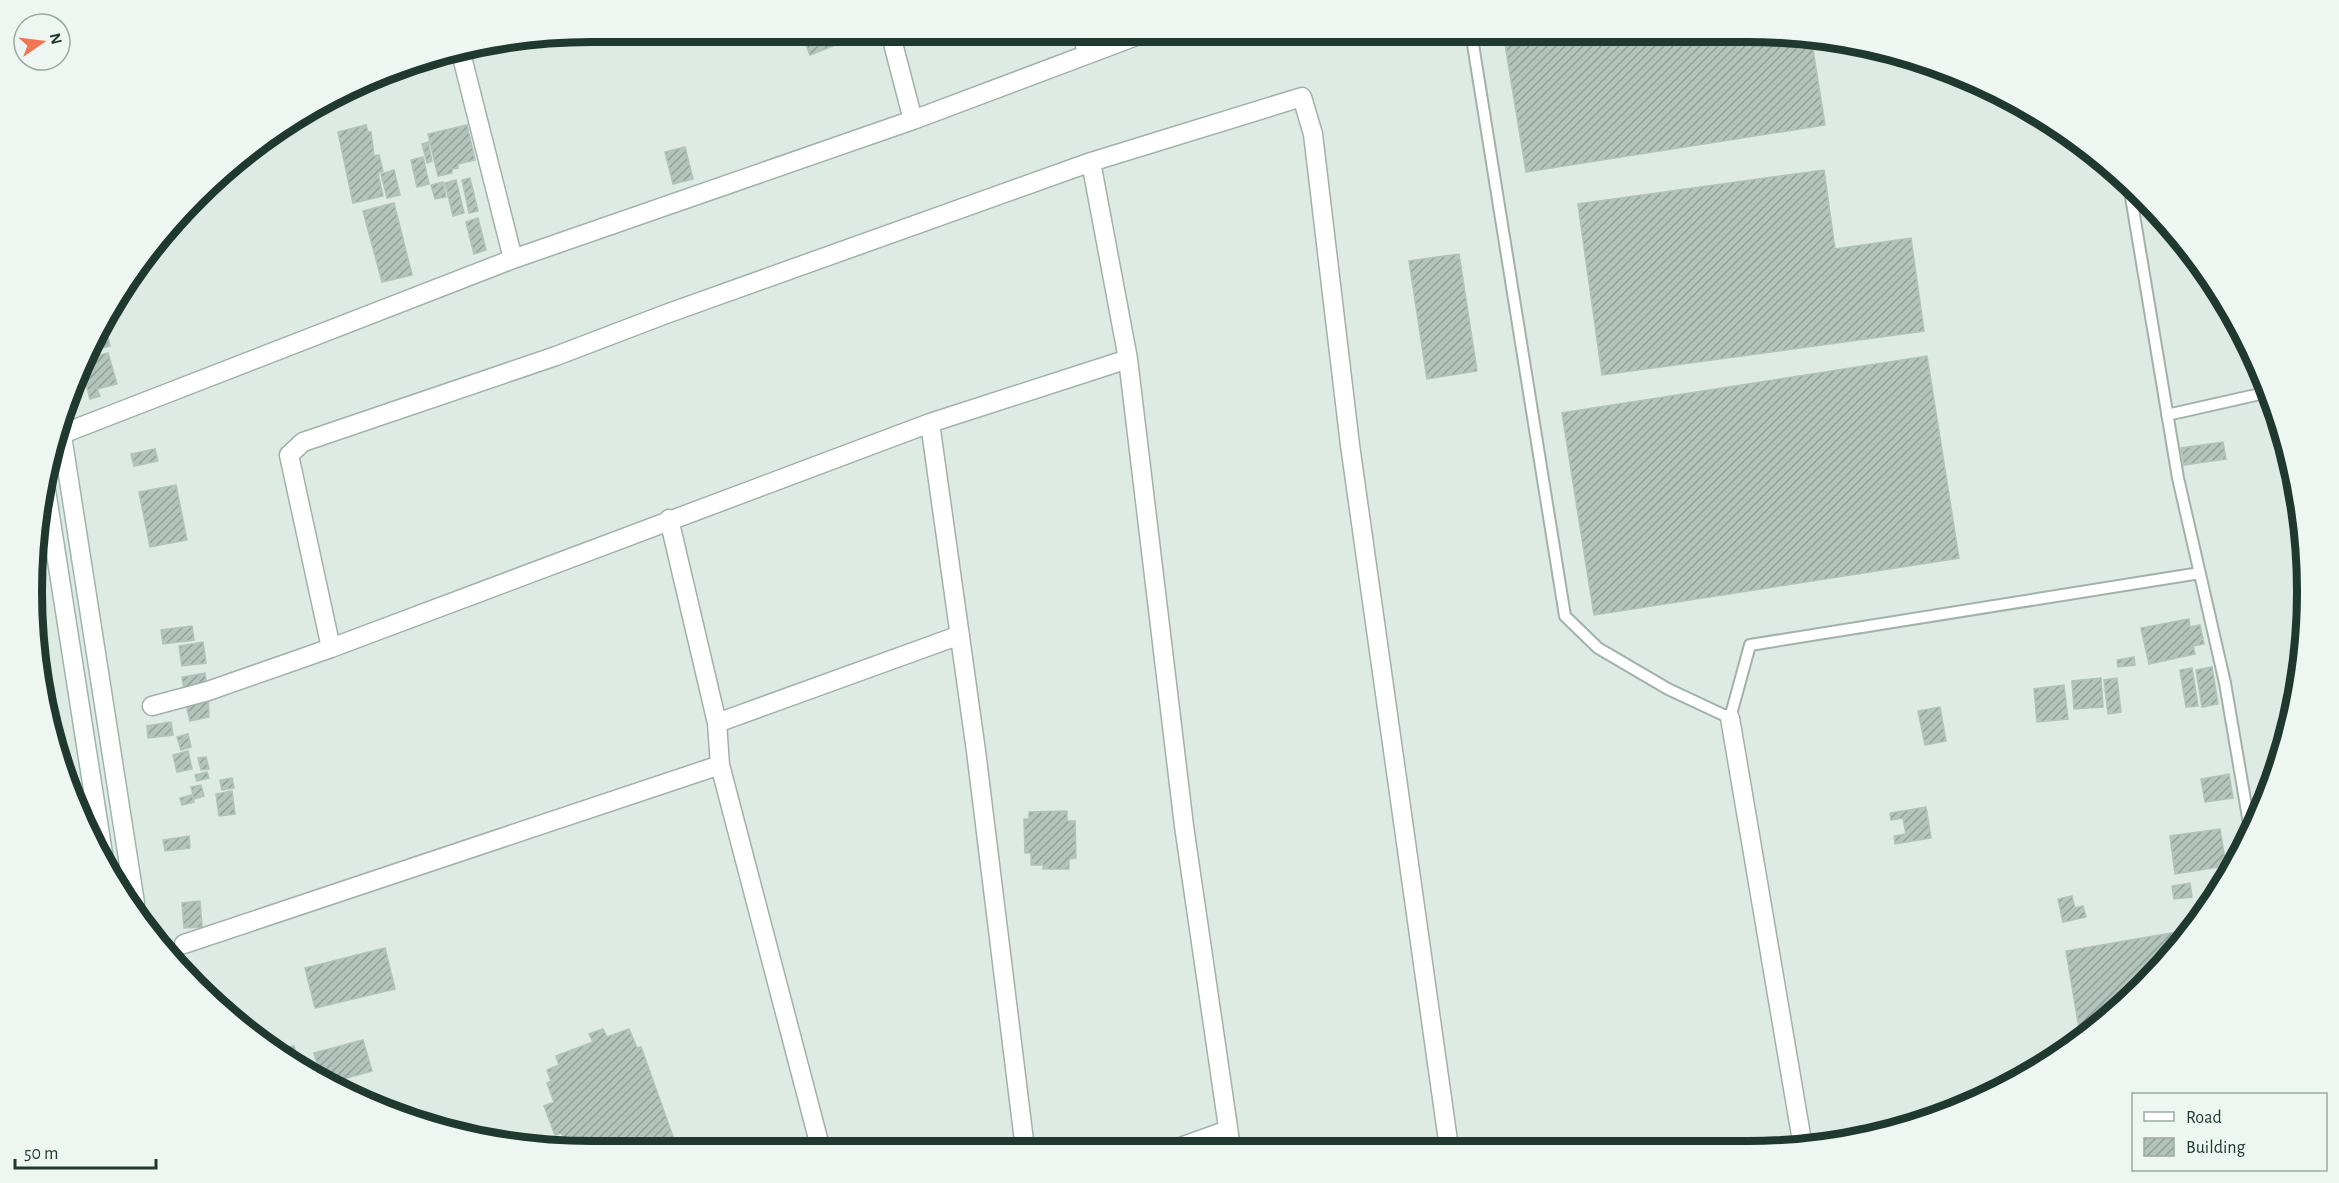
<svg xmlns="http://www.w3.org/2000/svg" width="2339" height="1183" viewBox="0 0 2339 1183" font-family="'Alegreya Sans',sans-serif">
	<defs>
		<pattern id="building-hatch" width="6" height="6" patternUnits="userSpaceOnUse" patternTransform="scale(1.5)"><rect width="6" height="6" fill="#b3c4bd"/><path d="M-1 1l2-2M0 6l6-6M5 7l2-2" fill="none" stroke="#91a09a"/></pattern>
	</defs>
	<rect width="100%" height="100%" fill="#deeae4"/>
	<path fill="url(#building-hatch)" stroke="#b0c3bb" stroke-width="1.5" d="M801 32H868L810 55Z
		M1503 32 1784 33 1811 37 1825 125 1526 172Z
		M366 125 368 132H371L374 156 379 155 383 171 378 173 383 196 353 203 338 132Z
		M467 125 475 160 458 164V168L452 169V173L438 176 428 134Z
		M428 142 432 161 427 163 422 144Z
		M685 147 693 179 673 184 665 152Z
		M423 157 429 184 417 187 411 160Z
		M394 170 400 195 387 198 381 174Z
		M1824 170 1835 249 1911 238 1924 331 1602 375 1578 204Z
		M470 178 478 211 469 213 462 180Z
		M456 180 464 213 453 216 445 183Z
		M443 182 446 197 435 199 431 185Z
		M394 203 412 275 382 282 363 211Z
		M478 218 486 250 474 254 466 222Z
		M1459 254 1477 371 1427 379 1409 261Z
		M104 321 110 346 94 350 95 355 85 357Z
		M108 353 117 384 97 389 100 396 90 399 81 364 84 359Z
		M1927 356 1959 558 1594 615 1562 413Z
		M2223 442 2226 459 2184 465 2181 448Z
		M155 449 158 461 134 466 131 454Z
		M176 485 187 540 150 547 139 492Z
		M2189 619 2190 627 2200 625 2204 644 2193 646 2195 654 2149 664 2141 628Z
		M192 626 194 640 163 644 161 630Z
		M203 642 206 663 182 666 179 646Z
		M2134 657 2135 665 2118 667 2117 660Z
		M2212 667 2218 704 2202 707 2196 670Z
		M2192 668 2198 706 2186 707 2180 670Z
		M205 673 207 686 184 690 182 677Z
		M2101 678 2103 707 2074 709 2072 681Z
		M2117 678 2121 712 2108 714 2104 680Z
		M2064 685 2068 719 2037 722 2034 689Z
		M208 695 209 717 190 721 185 700Z
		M1940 707 1946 741 1925 745 1918 711Z
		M171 722 173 735 148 738 147 726Z
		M188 734 191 747 181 750 177 737Z
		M188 751 192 769 177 772 173 755Z
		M206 757 209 769 201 770 198 758Z
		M207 772 209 778 197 781 195 775Z
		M2229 774 2233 798 2205 802 2201 779Z
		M232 778 234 788 222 790 220 780Z
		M201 785 204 796 194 799 191 787Z
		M232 791 235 814 219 816 216 794Z
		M192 795 194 802 182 805 180 798Z
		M1926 807 1931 838 1895 844 1894 836 1906 834 1903 818 1891 820 1890 813Z
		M1067 811V821H1075L1076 858 1069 859V869H1043V865H1031V853H1025L1024 819H1029V812Z
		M2220 829 2226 866 2175 874 2170 836Z
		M189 836 190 848 165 851 163 840Z
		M2239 843 2246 845 2236 859 2232 849Z
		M2190 883 2192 897 2174 899 2172 886Z
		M2072 896 2075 908 2083 906 2086 917 2063 922 2058 899Z
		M200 901 202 927 184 928 182 903Z
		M2189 930 2169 960 2081 1040 2066 951Z
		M385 948 395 989 315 1008 305 968Z
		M603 1029 607 1037 629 1029 637 1048 641 1047 676 1145 661 1150H568L562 1133 555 1135 544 1106 554 1102 547 1083 551 1081 547 1070 559 1065 556 1056 593 1042 589 1034Z
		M363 1040 372 1071 329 1083 321 1077 314 1053Z
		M294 1046 297 1058 281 1049Z"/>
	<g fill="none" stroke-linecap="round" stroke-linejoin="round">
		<g stroke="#a1b1ab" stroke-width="14">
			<path id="lane" d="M1471 32 1565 616 1598 648 1668 689 1730 718 1750 645 2200 573
				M2129 185 2178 478 2225 683 2251 835
				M2167 415 2269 392"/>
		</g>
		<g stroke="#a1b1ab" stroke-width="21">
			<path id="street" d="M890 32 913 120
				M1082 32 1087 54
				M461 53 513 259
				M1091 162 1128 359
				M930 423 976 751 1025 1149
				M62 434 513 259 913 120 1147 32
				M669 519 717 723
				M152 706 208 691 331 648
				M1730 718 1803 1147
				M184 944 720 765
				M1231 1148 1184 826 1128 359 930 423 331 648 289 455 303 442 556 356 666 314 1091 162 1302 97 1313 134 1350 445 1449 1148
				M1175 1149 1228 1130
				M821 1150 720 765 717 723 960 635"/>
		</g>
		<g stroke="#9db5ab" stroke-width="21">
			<path id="secondary" d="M60 423 135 903
				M44 477 104 860"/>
		</g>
		<use href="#lane" stroke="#fff" stroke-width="10"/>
		<use href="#street" stroke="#fff" stroke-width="18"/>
		<use href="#secondary" stroke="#fff" stroke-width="18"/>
	</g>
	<path d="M0 0H2339V1183H0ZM591 42H1748A549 549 0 0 1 2297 591V592A549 549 0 0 1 1748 1141H591A549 549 0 0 1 42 592V591A549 549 0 0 1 591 42Z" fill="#eef6f2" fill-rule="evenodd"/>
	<path fill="none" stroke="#1f3931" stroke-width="8" d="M591 42H1748A549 549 0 0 1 2297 591V592A549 549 0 0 1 1748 1141H591A549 549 0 0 1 42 592V591A549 549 0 0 1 591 42Z"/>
	<rect x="2132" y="1093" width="195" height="78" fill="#eef6f2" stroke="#9baaa5" stroke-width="1.5"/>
	<rect x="2144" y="1112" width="30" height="9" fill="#ffffff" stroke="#9baaa5" stroke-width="1.5"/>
	<text x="2186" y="1123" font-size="18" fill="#1f3931">Road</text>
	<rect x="2144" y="1138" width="30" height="18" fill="url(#building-hatch)" stroke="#9baaa5" stroke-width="1.5"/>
	<text x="2186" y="1153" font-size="18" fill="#1f3931">Building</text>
	<g transform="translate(42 42) rotate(76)"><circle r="28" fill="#eef6f2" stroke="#9baaa5" stroke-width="1.5"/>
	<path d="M0-4.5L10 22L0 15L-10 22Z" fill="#f27453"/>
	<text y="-9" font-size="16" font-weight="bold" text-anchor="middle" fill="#1f3931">N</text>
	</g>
	<path d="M15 1159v9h141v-9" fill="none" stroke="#1f3931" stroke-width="3"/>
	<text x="24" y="1159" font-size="18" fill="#1f3931" stroke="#eef6f2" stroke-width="4.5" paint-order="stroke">50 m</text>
</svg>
